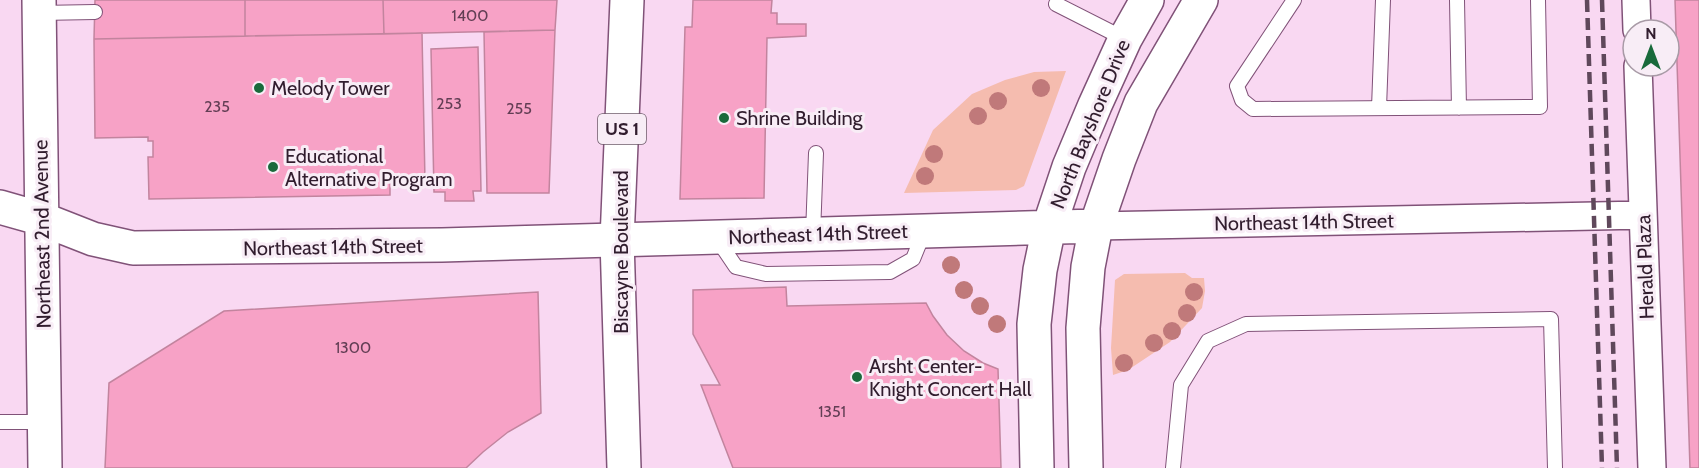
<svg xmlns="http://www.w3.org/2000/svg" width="1699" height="468" viewBox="0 0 1699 468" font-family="Cabin,sans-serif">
	<rect width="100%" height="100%" fill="#f9d8f2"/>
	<path fill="#f5bcaf" d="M1066 71 1024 186 1016 190 904 193 933 130 972 94 1005 80 1034 72Z
		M1185 273 1192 278H1204L1205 291 1202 308 1170 342 1128 370 1113 375 1111 348 1115 280 1124 274Z"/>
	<path fill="#f7a2c6" stroke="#c2849e" stroke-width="1.5" d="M95 0H245V36L94 39Z
		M245 0H383L384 34 245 36Z
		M383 0H557L555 30 384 34Z
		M693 0H772L771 13H777V24H806V36L767 38 764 198 680 199 685 27H692Z
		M1675 0H1699V468H1690Z
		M555 30 549 193H487L484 32Z
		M422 33 425 181H390V195L149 199 148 157H153V141H148V137L95 138 94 39Z
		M478 47 481 191H473L474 201H445V192H434L431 49Z
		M786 287 787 306 926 303 933 316 947 335 964 351 983 363 998 369 1001 468H733L701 385H720L693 334V290Z
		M538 292 541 413 508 432 483 452 466 468H105L109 383 224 311Z"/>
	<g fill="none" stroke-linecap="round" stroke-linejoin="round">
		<g stroke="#805278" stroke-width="16">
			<path id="lane" d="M1294 0 1237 86 1242 100 1253 109 1540 107 1538 0
				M1457 0 1459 108
				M1056 4 1125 39
				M39 13 95 12
				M1379 108 1383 0
				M813 234 816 153
				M717 239 736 267 766 274 890 272 913 259 924 232
				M0 422H45
				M1173 468 1181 385 1208 341 1246 324 1551 319 1555 468"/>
		</g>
		<g stroke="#805278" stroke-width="30">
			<path id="street" d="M1636 0 1637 30
				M1638 66 1652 468
				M1096 226 1643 215"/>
		</g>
		<g stroke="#805278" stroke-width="36">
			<path id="secondary" d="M39 0 45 468
				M0 207 42 219 93 239 133 248 442 245 1096 226
				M1037 468 1034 324 1040 270 1049 227 1069 167 1095 105 1125 39 1147 0
				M1086 468 1083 328 1088 267 1096 226 1119 159 1141 103 1201 0"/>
		</g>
		<g stroke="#805278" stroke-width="36">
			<path id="primary" d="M624 468 617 240 627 0"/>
		</g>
		<use href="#lane" stroke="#fff" stroke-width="14"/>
		<use href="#street" stroke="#fff" stroke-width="27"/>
		<use href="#secondary" stroke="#fff" stroke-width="33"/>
		<use href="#primary" stroke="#fff" stroke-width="33"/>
		<path stroke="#5f485b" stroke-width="4.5" stroke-dasharray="12 6" stroke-linecap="butt" d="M1587 0 1602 468
			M1602 0 1617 468"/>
	</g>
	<g fill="#c0797a">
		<circle cx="1041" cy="88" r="9"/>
		<circle cx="998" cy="101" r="9"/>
		<circle cx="978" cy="116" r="9"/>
		<circle cx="934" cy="154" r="9"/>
		<circle cx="925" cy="176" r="9"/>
		<circle cx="951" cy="265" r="9"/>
		<circle cx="964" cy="290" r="9"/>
		<circle cx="1194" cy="292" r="9"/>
		<circle cx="980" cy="306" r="9"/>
		<circle cx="1187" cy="313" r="9"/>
		<circle cx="997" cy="324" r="9"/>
		<circle cx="1172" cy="331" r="9"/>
		<circle cx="1154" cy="343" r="9"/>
		<circle cx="1124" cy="363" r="9"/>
	</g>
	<g fill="#196a3b" stroke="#f8edf6" stroke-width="2">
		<circle cx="259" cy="88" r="6"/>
		<circle cx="724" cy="118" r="6"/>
		<circle cx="273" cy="167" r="6"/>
		<circle cx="857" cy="377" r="6"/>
	</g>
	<g text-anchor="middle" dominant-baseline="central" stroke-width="6" stroke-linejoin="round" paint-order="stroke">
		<g font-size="16" fill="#623e54">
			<text x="470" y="15">1400</text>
			<text x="449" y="103">253</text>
			<text x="217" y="106">235</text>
			<text x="519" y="108">255</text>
			<text x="353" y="347">1300</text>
			<text x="832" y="411">1351</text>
		</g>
		<rect fill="#f8edf6" stroke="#6d5b6a" stroke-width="1.5" x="598" y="114" width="48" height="30" rx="4.5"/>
		<g font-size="18" font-weight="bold" fill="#311d2e">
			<text x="622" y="129">US 1</text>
		</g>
		<g font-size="20" fill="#311d2e" stroke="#f8edf6" text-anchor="start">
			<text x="271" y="88">Melody Tower</text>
			<text x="736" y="118">Shrine Building</text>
			<text x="285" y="156">Educational<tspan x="285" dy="23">Alternative Program</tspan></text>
			<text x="869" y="366">Arsht Center-<tspan x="869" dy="23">Knight Concert Hall</tspan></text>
		</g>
		<g font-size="20" fill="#311d2e" stroke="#f8edf6">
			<text transform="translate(1090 124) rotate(-68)">North Bayshore Drive</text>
			<text transform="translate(1304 222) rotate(-1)">Northeast 14th Street</text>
			<text transform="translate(42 234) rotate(-91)">Northeast 2nd Avenue</text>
			<text transform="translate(818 234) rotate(-2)">Northeast 14th Street</text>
			<text transform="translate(333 247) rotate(-1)">Northeast 14th Street</text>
			<text transform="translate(621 252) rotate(-90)">Biscayne Boulevard</text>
			<text transform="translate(1645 267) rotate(-92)">Herald Plaza</text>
		</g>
	</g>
	<g transform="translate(1651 48)"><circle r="28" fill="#f8edf6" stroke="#a89aa6" stroke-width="1.5"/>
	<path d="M0-4.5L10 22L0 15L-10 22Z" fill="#196a3b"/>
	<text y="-9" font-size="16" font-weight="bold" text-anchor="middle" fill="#311d2e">N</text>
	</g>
</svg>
